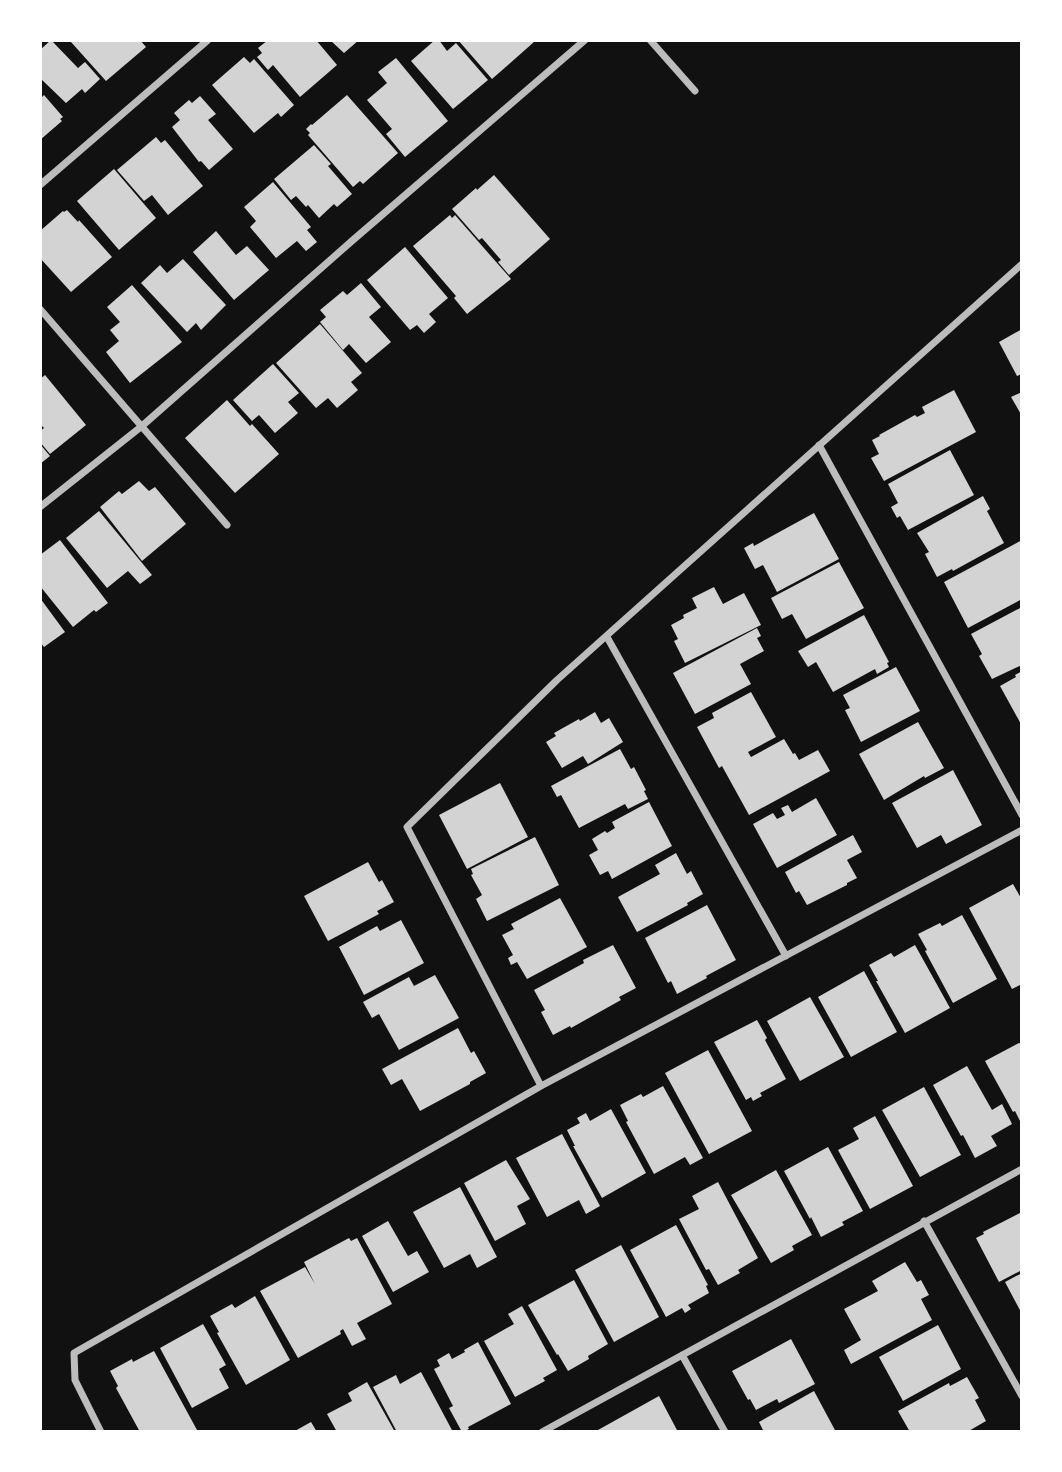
<svg xmlns="http://www.w3.org/2000/svg" width="1062" height="1472" viewBox="0 0 1062 1472" font-family="'Roboto Serif',serif">
	<rect width="100%" height="100%" fill="#111"/>
	<path fill="#d3d3d3" d="M51 40 78 68 85 62 100 79 85 93 82 89 66 103 40 78V50Z
		M73 40H140L146 47 106 81 71 42Z
		M268 40H316L337 65 300 97 273 65 268 70 257 57 262 53 258 48Z
		M330 40H359L344 53Z
		M435 40H439L447 51 456 43 488 80 453 109 411 61Z
		M458 40H532L534 42 492 79Z
		M244 57 250 63 254 59 294 105 281 117 278 113 254 133 212 85Z
		M396 58 448 121 405 157 386 134 392 129 367 100 387 83 378 72Z
		M44 95 63 117 60 119 62 121 40 140V99Z
		M347 95 398 153 363 184 360 181 353 187 308 135 310 133 306 129 311 124 312 125Z
		M200 96 216 114 208 120 233 149 209 170 201 161 199 162 172 127 180 120 174 113 189 100 192 103Z
		M156 137 161 143 165 140 203 186 168 215 152 195 144 201 117 170Z
		M314 145 331 164 328 166 352 194 337 207 334 204 319 218 308 205 306 207 296 196 291 200 274 179Z
		M114 169 156 218 119 250 77 201Z
		M494 175 550 239 509 275 498 262 501 260 482 238 479 240 452 209 476 188 477 190Z
		M273 182 311 227 307 230 317 242 306 251 297 241 276 258 250 227 256 221 244 207Z
		M67 210 78 222 79 220 112 257 71 292 40 258V231L63 211 64 212Z
		M450 215 452 218 455 215 511 279 467 314 454 298 456 296 413 246Z
		M216 231 236 255 247 246 269 270 234 300 193 252Z
		M405 247 448 298 429 314 436 322 424 333 417 325 410 330 367 280Z
		M183 259 226 305 201 330 196 323 187 332 141 283 160 265 167 273Z
		M361 283 381 307 369 317 391 342 366 363 349 344 343 350 320 322 326 317 320 310 343 291 347 295Z
		M132 285 182 342 130 383 106 352 119 341 110 330 120 322 107 307Z
		M320 324 362 373 351 382 358 390 337 408 328 398 316 408 276 363Z
		M1022 329V374L1017 376 999 342Z
		M273 364 299 393 288 402 298 413 275 433 259 415 252 421 233 400Z
		M45 375 86 425 50 454 40 442V431L44 428 40 424V379Z
		M954 390 976 432 884 481 871 458 879 454 872 440 880 436 879 435 915 415 917 417 925 413 922 407Z
		M1022 392V416L1011 397Z
		M227 400 250 426 252 424 279 454 235 493 185 438Z
		M40 444 50 456 40 464Z
		M950 450 974 495 908 530 900 516 897 518 891 507 898 503 888 484Z
		M139 481 149 491 155 487 186 524 142 561 100 507 119 491 122 494Z
		M983 496 990 509 987 511 1004 543 953 571 952 569 937 577 925 554 929 552 917 533Z
		M99 511 152 575 140 584 128 571 107 588 66 538Z
		M814 513 839 559 777 592 763 565 755 569 744 548 753 543 754 546Z
		M60 540 108 603 96 612 94 610 73 627 40 586V555Z
		M1022 540V599L968 628 944 582Z
		M839 562 864 608 806 639 792 614 782 619 771 598Z
		M714 587 723 604 744 593 761 625 685 663 674 641 678 639 671 625 684 618 683 615 697 608 692 598Z
		M40 598 65 632 44 647 40 642Z
		M1022 607V665L992 679 979 656 982 654 971 634Z
		M864 615 889 662 887 663 889 667 877 674 875 669 833 692 816 662 808 667 798 651Z
		M757 628 761 636 757 638 764 651 740 664 751 684 695 714 673 673Z
		M896 667 920 711 861 742 845 710 850 708 843 695Z
		M1022 671V726L1000 686 1016 677 1015 675Z
		M751 692 776 737 748 752 751 757 784 739 793 754 795 753 799 760 818 750 830 771 749 815 722 766 719 768 697 727 714 718 712 713Z
		M595 712 601 723 609 718 623 742 588 764 583 756 562 768 546 742 556 736 554 733 579 719 580 721Z
		M918 722 944 768 925 778 924 776 884 800 859 754Z
		M620 749 631 769 634 767 646 790 644 791 648 799 628 809 625 804 579 828 561 795 557 797 551 786Z
		M953 770 982 825 946 844 941 835 917 848 892 803Z
		M500 783 528 837 467 869 439 815Z
		M816 798 837 835 777 868 753 824 773 813 777 819 785 815 781 808 788 805 792 812Z
		M649 802 672 846 612 879 608 871 600 875 589 855 598 850 592 839 605 831 607 833 615 828 612 822Z
		M853 835 862 852 847 860 857 878 847 883V885L807 905 799 891 796 893 785 872Z
		M535 837 559 885 487 921 476 899 482 895 471 875 473 874 471 869Z
		M676 853 687 874 691 871 703 894 687 903 688 905 637 932 618 897 660 874 655 865Z
		M368 862 379 882 382 880 394 902 377 911 379 914 328 941 304 896Z
		M1013 884 1022 900V984L1012 989 969 908Z
		M560 898 587 947 527 979 517 962 511 965 508 958 513 955 502 935 514 929 511 924Z
		M707 905 736 960 706 976 707 978 677 994 671 981 668 983 645 938Z
		M962 915 997 979 953 1003 925 951 927 950 918 934 940 923 942 926Z
		M401 920 424 963 364 995 339 947 377 926 380 931Z
		M613 945 636 988 619 997 621 1000 571 1028 570 1026 553 1035 541 1012 545 1010 534 990 584 963 583 960Z
		M915 945 950 1008 905 1033 876 981H878L869 965 891 953 894 957Z
		M864 971 897 1032 851 1057 818 997Z
		M435 975 459 1018 399 1050 379 1014 372 1018 363 1002 409 977 414 986Z
		M810 997 844 1057 800 1081 767 1021Z
		M757 1020 767 1038 765 1040 786 1079 760 1093 762 1096 753 1101 751 1097 746 1100 714 1042Z
		M458 1028 471 1053 474 1051 486 1073 470 1082V1084L420 1111 402 1079 391 1085 382 1069Z
		M1019 1043 1022 1044V1125L1015 1111 1013 1112 985 1061Z
		M708 1050 752 1131 709 1154 665 1073Z
		M967 1066 992 1110 1002 1104 1012 1124 991 1136 997 1146 975 1158 963 1135 961 1136 933 1085Z
		M663 1086 703 1158 690 1165 685 1157 654 1174 626 1122 628 1121 620 1105 641 1094 643 1097Z
		M924 1087 961 1155 920 1177 882 1110Z
		M611 1109 646 1173 602 1198 573 1146H575L567 1130 580 1123 577 1118 586 1113 590 1121Z
		M875 1116 913 1186 870 1209 838 1150 859 1139 853 1128Z
		M562 1134 600 1206 586 1214 579 1200 547 1217 516 1158Z
		M828 1147 863 1211 842 1222 844 1225 821 1237 811 1217 810 1219 784 1171Z
		M506 1160 530 1199 517 1206 526 1224 495 1241 464 1183Z
		M776 1170 812 1235 792 1246 794 1250 771 1263 731 1195Z
		M718 1182 758 1258 738 1270 740 1273 718 1285 709 1269 706 1270 679 1219 699 1209 692 1196Z
		M460 1187 497 1257 477 1268 470 1254 444 1268 413 1212Z
		M1022 1212V1270L999 1282 976 1238 984 1234 983 1232Z
		M388 1221 408 1256 417 1251 429 1272 393 1292 362 1236Z
		M676 1225 708 1285 706 1286 709 1293 688 1305 691 1309 685 1313 682 1308 666 1317 630 1250Z
		M349 1238 351 1241 357 1238 392 1304 357 1323 366 1339 352 1346 343 1329 340 1331 341 1334 298 1358 260 1291 305 1267 315 1284 304 1262Z
		M621 1245 659 1317 614 1342 575 1270Z
		M905 1262 917 1282 921 1280 929 1295 921 1299 932 1320 851 1364 844 1350 861 1340 844 1309 878 1291 872 1281Z
		M1022 1273V1314L1005 1282Z
		M574 1280 608 1344 588 1356 589 1359 568 1371 558 1354 557 1355 528 1305Z
		M255 1296 290 1360 246 1385 217 1333 219 1332 210 1316 232 1304 235 1308Z
		M522 1306 557 1370 543 1378 545 1381 515 1397 484 1341 514 1324 508 1314Z
		M203 1324 226 1365 219 1369 229 1388 192 1408 160 1348Z
		M938 1325 961 1369 903 1401 879 1357Z
		M791 1339 815 1384 779 1403 777 1399 756 1410 750 1399 748 1400 732 1371Z
		M478 1342 511 1404 468 1427 469 1429 462 1432 449 1408 453 1406 434 1369 440 1366 437 1360 449 1353 452 1359 465 1352 464 1350Z
		M154 1351 197 1430 194 1432H140L116 1388 118 1386 110 1371 132 1359 133 1362Z
		M421 1372 453 1432H397L373 1387 396 1375 400 1384Z
		M967 1377 979 1398 975 1400 986 1421 967 1432H910L898 1411 949 1383 950 1386Z
		M367 1382 395 1432H337L327 1414 352 1401 348 1393Z
		M814 1391 836 1432H764L759 1422Z
		M659 1396 678 1432H599L598 1430Z
		M311 1422 317 1432H293Z"/>
	<g fill="none" stroke-linecap="round" stroke-linejoin="round">
		<path stroke="#bcbcbc" stroke-width="7" d="M650 40 695 91
			M40 185 208 40
			M40 309 227 525
			M819 445 1022 815
			M40 507 142 426 353 240 585 40
			M607 637 786 956
			M541 1086 407 827 557 680 1022 264
			M924 1221 1022 1396
			M682 1355 725 1432
			M101 1432 75 1380 74 1353 541 1086 1022 830
			M542 1432 1022 1169"/>
	</g>
	<rect width="1062" height="1472" fill="none" stroke="#ffffff" stroke-width="84"/>
</svg>
